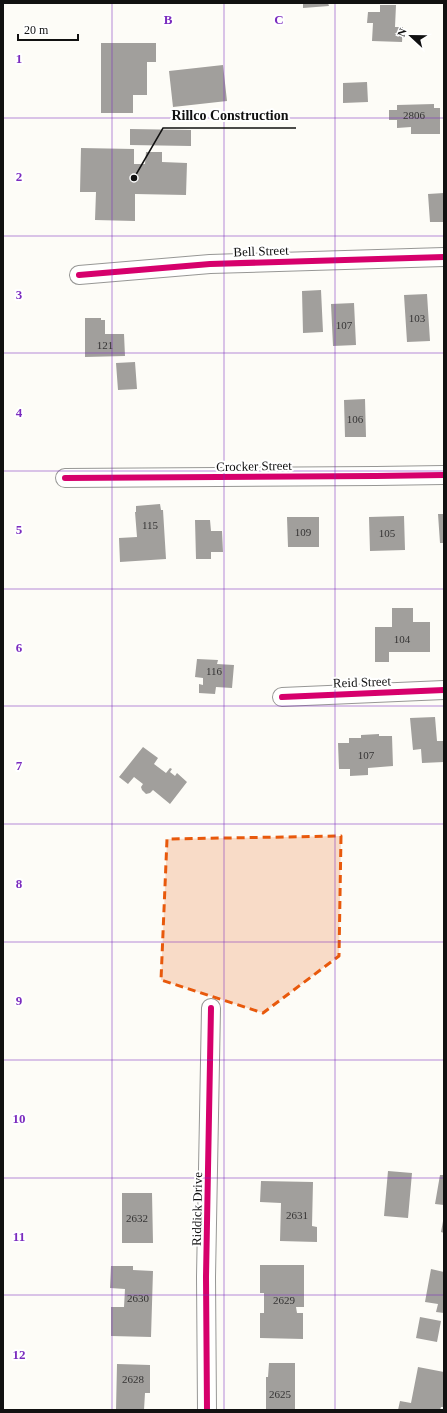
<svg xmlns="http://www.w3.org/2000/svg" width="447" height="1413" viewBox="0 0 447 1413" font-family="Georgia,serif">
	<rect width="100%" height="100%" fill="#fdfcf7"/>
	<path fill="#a19f9c" d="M303 3H328L329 6 303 8Z
		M380 5H396L395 27H403L402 42 372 41 373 23H367L368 12H380Z
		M101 43H156V62H147V95H133V113H101Z
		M223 65 227 101 173 107 169 71Z
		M367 82 368 102 343 103V83Z
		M434 104V108H440V134H411V127L397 128V120H389V110H397V105Z
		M130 129 191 130V146L130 145Z
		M81 148 134 149V164H145L146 152H162V162L187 163 186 195 135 194V221L95 220 96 192H80Z
		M444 193V222H430L428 194Z
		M321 290 323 332 303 333 302 291Z
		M427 294 430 341 407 342 404 295Z
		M354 303 356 345 333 346 331 304Z
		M85 318H101V320H105V334H124L125 356 85 357Z
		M135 362 137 389 118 390 116 363Z
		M365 399 366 437H345L344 400Z
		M160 504 161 510H163L166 559 120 562 119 538 137 537 135 512H136V506Z
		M438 514H444V543H440Z
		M404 516 405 550 370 551 369 517Z
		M287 517H319V547H288Z
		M195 520H210L211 531H222L223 552H211V559H196Z
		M392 608H413V622H430V652H389V662H375V627H392Z
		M197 659 218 660 217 664 234 665 232 688 216 687 215 694 199 693V684L203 685V678L195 677Z
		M435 717 437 741H444V762L422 763 421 749 413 750 410 718Z
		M379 734V736H392L393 766 368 768V775L350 776V769H339L338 743H349V738H361V735Z
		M143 747 158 758 154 764 166 773 170 768 172 769 170 772 175 776 177 773 187 782 170 804 153 790 150 793 146 794 142 790 141 787 143 784 134 777 128 784 119 777Z
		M388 1171 412 1173 408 1218 384 1216Z
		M440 1175H444V1205L435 1204Z
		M261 1181 313 1182 312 1226 317 1227V1242L280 1241 281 1203 260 1202Z
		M122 1193H152L153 1243H122Z
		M443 1221H444V1233L441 1232Z
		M260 1265H304V1307H296L297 1313H303V1339L260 1338V1313H264V1293H260Z
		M111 1266H133V1270L153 1271 151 1337 111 1336V1307H124L125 1289 110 1288Z
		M431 1269 444 1272V1313L436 1312 438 1304 425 1302Z
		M420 1317 441 1321 437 1342 416 1338Z
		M269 1363H295V1410H266V1377H268Z
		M117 1364 150 1365V1393H145L144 1410H116Z
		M418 1367 444 1372V1407H441L440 1410H398L400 1401 411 1403Z"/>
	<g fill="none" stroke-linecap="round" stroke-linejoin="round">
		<g stroke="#979795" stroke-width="20">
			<path id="minor" d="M79 275 210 264 444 257
				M65 478 376 476 444 475
				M282 697 444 690
				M207 1410 206 1277 211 1008"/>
		</g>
		<use href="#minor" stroke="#fffffe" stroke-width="18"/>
		<g stroke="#fff" stroke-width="8">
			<path id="cycleway" d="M79 275 210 264 444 257
				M65 478 376 476 444 475
				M282 697 444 690
				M207 1410 206 1277 211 1008"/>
		</g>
		<use href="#cycleway" stroke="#d6006c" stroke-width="6"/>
	</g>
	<path fill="#e8590c" fill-opacity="0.2" stroke="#e8590c" stroke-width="3" stroke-dasharray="8 5" stroke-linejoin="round" d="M341 836 339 956 263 1013 161 980 167 839Z"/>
	<path fill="none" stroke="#7b2cbf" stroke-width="1" stroke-opacity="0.55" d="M112 3V1410M224 3V1410M335 3V1410M3 118H444M3 236H444M3 353H444M3 471H444M3 589H444M3 706H444M3 824H444M3 942H444M3 1060H444M3 1178H444M3 1295H444"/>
	<g text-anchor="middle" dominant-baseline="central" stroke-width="4" stroke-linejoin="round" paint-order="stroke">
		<g font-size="11" fill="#353434">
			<text x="414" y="115">2806</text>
			<text x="417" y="318">103</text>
			<text x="344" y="325">107</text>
			<text x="105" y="345">121</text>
			<text x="355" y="419">106</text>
			<text x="150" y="525">115</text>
			<text x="303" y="532">109</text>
			<text x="387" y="533">105</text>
			<text x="402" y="639">104</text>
			<text x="214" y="671">116</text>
			<text x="366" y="755">107</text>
			<text x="297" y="1215">2631</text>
			<text x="137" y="1218">2632</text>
			<text x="138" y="1298">2630</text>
			<text x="284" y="1300">2629</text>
			<text x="133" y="1379">2628</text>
			<text x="280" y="1394">2625</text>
		</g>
		<g font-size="13" fill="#111" stroke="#fff">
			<text transform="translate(261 251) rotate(-2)">Bell Street</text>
			<text transform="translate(254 466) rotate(-1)">Crocker Street</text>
			<text transform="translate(362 682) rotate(-2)">Reid Street</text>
			<text transform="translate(197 1209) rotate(-89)">Riddick Drive</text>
		</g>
	</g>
	<g font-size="13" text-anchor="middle" font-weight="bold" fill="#7b2cbf" stroke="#fff" stroke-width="4" stroke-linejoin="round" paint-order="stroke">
		<text x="168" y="24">B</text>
		<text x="279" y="24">C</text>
		<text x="19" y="63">1</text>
		<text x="19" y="181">2</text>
		<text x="19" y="299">3</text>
		<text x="19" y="417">4</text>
		<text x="19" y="534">5</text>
		<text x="19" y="652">6</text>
		<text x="19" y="770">7</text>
		<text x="19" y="888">8</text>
		<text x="19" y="1005">9</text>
		<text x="19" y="1123">10</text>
		<text x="19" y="1241">11</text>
		<text x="19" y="1359">12</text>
	</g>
	<path fill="none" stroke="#111" stroke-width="1.5" d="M134 178L163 128H296"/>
	<circle fill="#111" stroke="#fff" stroke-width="1.5" cx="134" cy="178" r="4"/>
	<g font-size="14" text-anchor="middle" font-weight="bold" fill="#111" stroke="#fff" stroke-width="4" stroke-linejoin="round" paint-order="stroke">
		<text x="230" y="120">Rillco Construction</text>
	</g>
	<rect width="447" height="1413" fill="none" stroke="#111111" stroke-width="8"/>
	<g transform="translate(411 36) rotate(292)" stroke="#ffffff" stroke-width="3" paint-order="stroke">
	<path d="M0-3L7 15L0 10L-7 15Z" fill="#111111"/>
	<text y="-6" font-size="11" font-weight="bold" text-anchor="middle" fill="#111111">N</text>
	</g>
	<path d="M18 34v6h60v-6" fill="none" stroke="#111111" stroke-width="2"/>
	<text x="24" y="34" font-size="12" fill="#111111" stroke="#ffffff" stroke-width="3" paint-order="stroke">20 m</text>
</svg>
